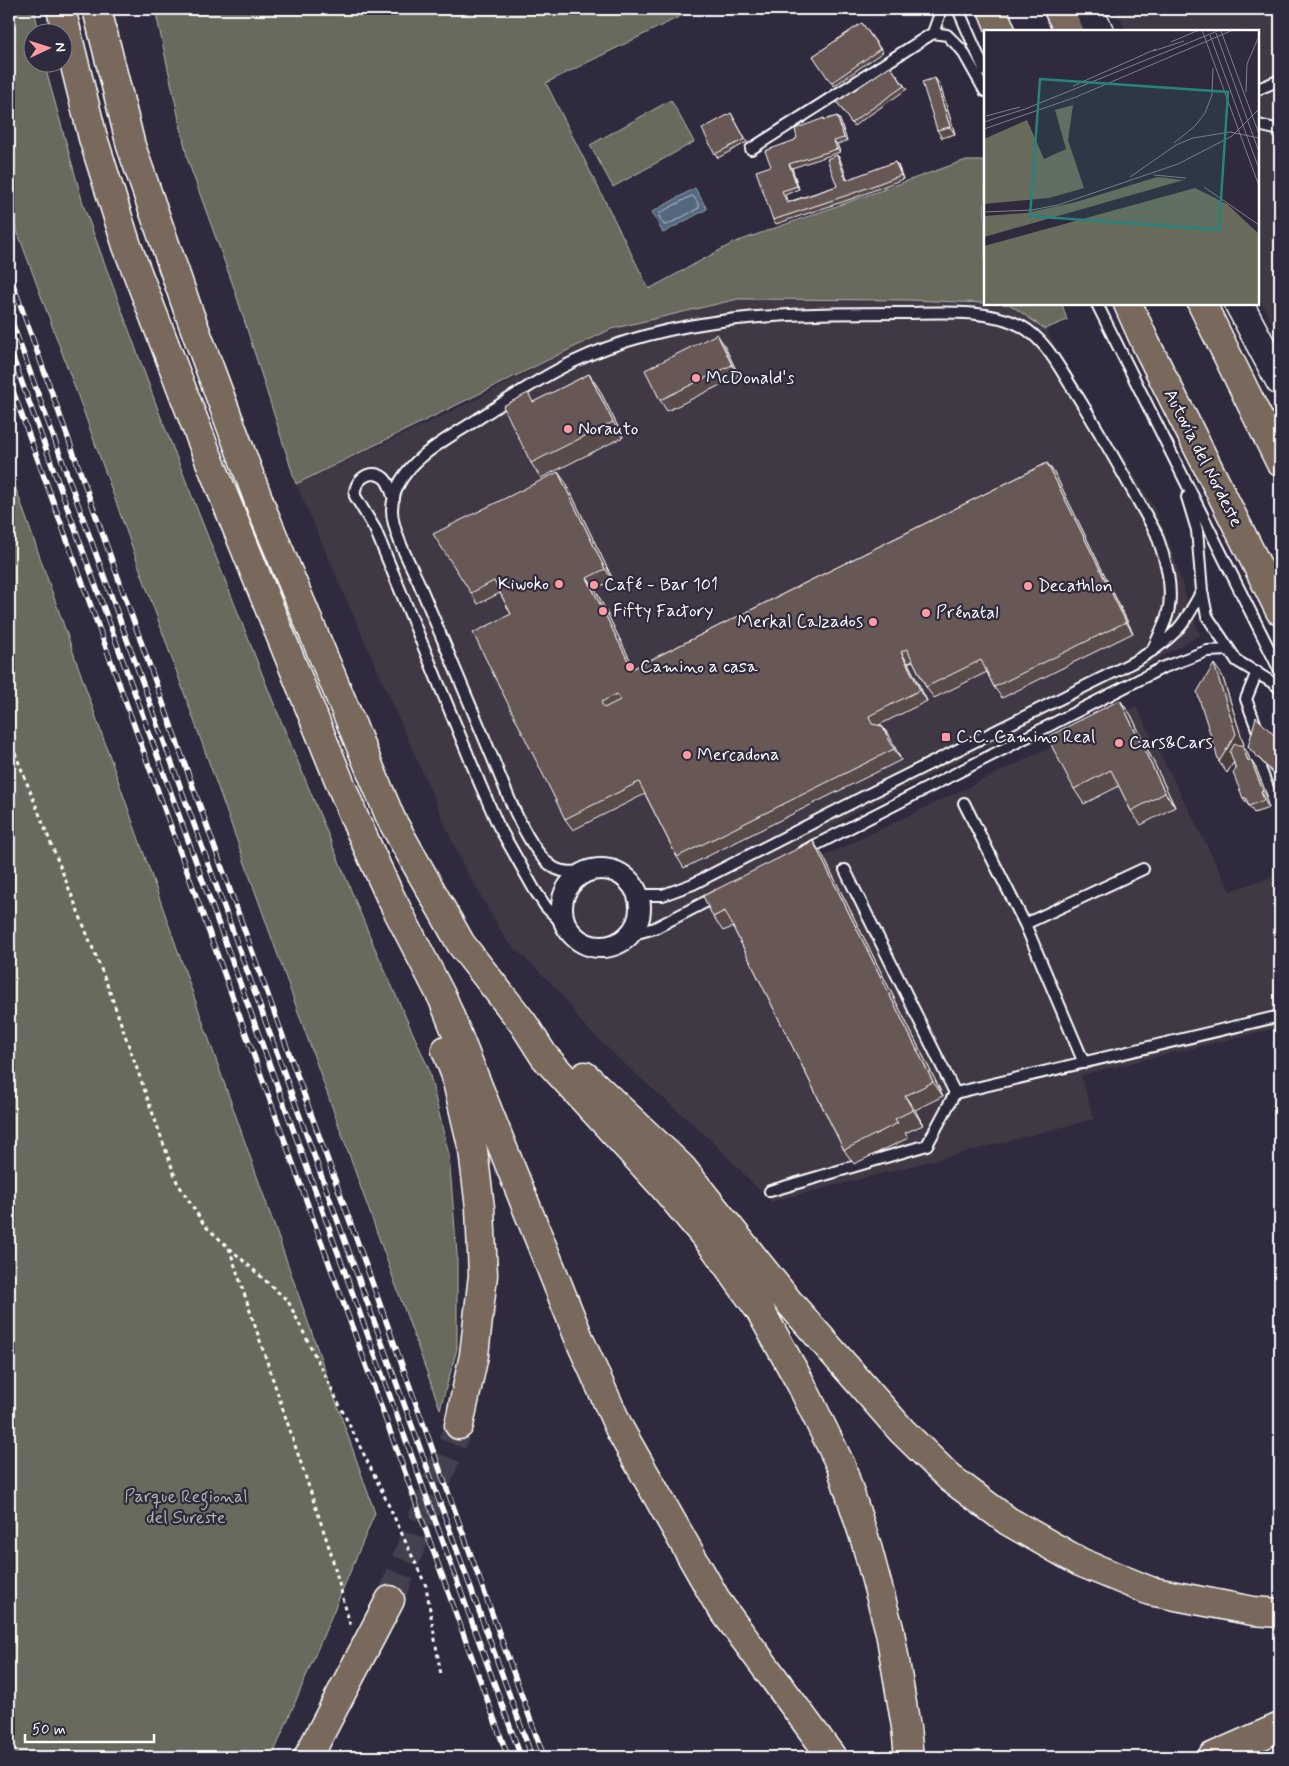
<svg xmlns="http://www.w3.org/2000/svg" width="1289" height="1766" viewBox="0 0 1289 1766" font-family="Mynerve,sans-serif">
	<rect width="100%" height="100%" fill="#2f2a3d"/>
	<filter id="ink" filterUnits="userSpaceOnUse"><feTurbulence type="fractalNoise" baseFrequency=".02" numOctaves="2"/><feDisplacementMap in="SourceGraphic" scale="10" xChannelSelector="R" yChannelSelector="G"/><feConvolveMatrix kernelMatrix="1 2 1 2 8 2 1 2 1" color-interpolation-filters="sRGB"/></filter>
	<g filter="url(#ink)">
		<path fill="#403844" d="M1115 9H1280V339L1258 296V31H1127Z
			M738 299 909 300 1008 304 1045 329 1154 507 1173 553 1186 597 1200 635 1127 677 852 814 729 902 1136 706 1230 891 1280 874V1027L1081 1075 1094 1119 771 1202 712 1141 623 1063 583 1024 557 989 506 940 462 863 296 484 449 413 611 329Z"/>
		<path fill="#696b5d" stroke="#b4b5ae" d="M9 9H34L39 32H32V62L44 63 84 207 160 415 270 694 374 946 428 1067 449 1155 457 1254V1349L440 1409 82 407 9 209Z
			M155 9H695L546 83 649 289 733 243 963 161H985V303L909 300 738 299 611 329 296 484 234 288 188 161Z
			M671 100 694 142 613 187 590 145Z
			M1003 304H1062L1067 320 1045 329 1009 304Z
			M9 469 375 1513 272 1757H9Z"/>
		<path fill="#53677e" stroke="#98a4b2" d="M695 188 707 209 663 233 652 212Z"/>
		<g fill="none" stroke-linecap="round" stroke-linejoin="round">
			<path stroke="#bac2cb" stroke-width="1" d="M692 196 694 197 699 205V208L667 225H664L659 216 660 213Z"/>
			<path stroke="#443f50" stroke-width="28" stroke-dasharray="28 14" stroke-linecap="butt" d="M390 1600 459 1425"/>
			<g stroke="#fff" stroke-width="14">
				<path id="lane" d="M958 9 985 71
					M933 33 947 35 962 50 985 91
					M1258 89 1280 80
					M1258 125 1280 130
					M751 149 933 33 939 16V9
					M1097 304 1280 671
					M1187 497 1197 530 1202 591 1207 616 1237 661 1275 684 1280 689
					M394 499C391 492 390 483 384 478 370 467 353 481 355 496L375 529 480 784 498 825 534 889 546 907 568 929
					M1257 672 1246 699 1259 734
					M1272 766 1280 786
					M964 803 1025 924 1084 1063
					M804 851 1162 668 1207 651 1229 650
					M845 870 955 1093 1280 1016
					M587 871C578 872 568 873 559 870 531 861 504 786 493 759 468 700 443 641 418 581 409 562 392 531 392 510 393 469 436 445 467 426 501 404 536 380 573 362 675 314 788 313 899 313 935 313 988 308 1021 326 1046 340 1058 366 1073 389 1103 436 1129 485 1156 533 1165 558 1175 589 1167 616 1163 628 1157 640 1152 651
					M638 895H663L693 884 867 795 1122 668C1141 658 1159 648 1174 633 1186 622 1194 605 1202 591
					M1025 924 1143 869
					M630 935 655 928 717 896
					M770 1191 927 1145 955 1093"/>
			</g>
			<g stroke="#fff" stroke-width="24">
				<path id="street" d="M562 908a39 39 0 1 1 78 0a39 39 0 1 1-78 0Z"/>
			</g>
			<g stroke="#fff" stroke-width="31">
				<path id="secondary" d="M1088 9 1099 31
					M1239 304 1280 381"/>
			</g>
			<g stroke="#fff" stroke-width="31">
				<path id="highway" d="M61 9 93 138 127 246 204 447 354 817 390 896 443 999 581 1343 620 1430 718 1603 832 1757
					M97 9 131 146 189 313 263 512 391 819 461 944 523 1023 544 1056 663 1186 715 1248 761 1312 801 1384 841 1466 866 1543 890 1632 906 1727 909 1757
					M992 9 1001 31
					M1058 9 1069 31
					M1128 304 1146 344 1280 611
					M1202 304 1280 462
					M446 1050 455 1073 473 1150 480 1208 483 1275 474 1355 459 1425
					M585 1076 682 1168 788 1301 902 1431 950 1478 1008 1521 1080 1562 1150 1591 1253 1611 1280 1613
					M308 1757 390 1600
					M1212 1757 1280 1727"/>
			</g>
			<path stroke="#fff" stroke-width="3" stroke-dasharray="4 4" stroke-linecap="butt" d="M9 738 107 984 177 1182 205 1226 288 1301 383 1493 426 1586 441 1675
				M229 1248 330 1550 351 1628"/>
			<use href="#lane" stroke="#2f2a3d" stroke-width="10"/>
			<use href="#street" stroke="#2f2a3d" stroke-width="20"/>
			<use href="#secondary" stroke="#2f2a3d" stroke-width="28"/>
			<use href="#highway" stroke="#78695c" stroke-width="28"/>
			<g stroke="#fff" stroke-width="5.5">
				<path id="rail" d="M9 273 231 893 544 1757
					M9 314 532 1757
					M9 347 521 1757
					M9 380 508 1757"/>
			</g>
			<use href="#rail" stroke="#2f2a3d" stroke-width="4" stroke-dasharray="11" stroke-linecap="butt"/>
		</g>
		<path fill="#594c49" stroke="#fff" d="M862 23 883 52 834 86 813 56Z
			M890 66 907 89 854 126 837 102Z
			M940 85 955 134 942 138 937 130Z
			M731 113 747 142 718 158 715 154Z
			M837 116 840 120 847 141 837 144 840 152 792 168 799 189 785 195 788 202 837 186V155L840 159 847 180 895 162 898 165 903 179 854 198 776 224 773 220 771 166 797 138 824 118 825 120Z
			M724 345 739 376 667 411 660 400Z
			M589 374 599 389 623 437 541 478 531 463 534 402Z
			M1047 463 1055 474 1133 633 1002 698 994 687 987 672 934 698 926 687 913 661 908 663 927 701 879 725 882 726 890 737 901 760 684 868 677 857 645 794 573 830 565 819 511 614 500 593 478 604 471 593 566 483 613 580 595 589 634 668Z
			M1222 675 1244 745 1243 746 1247 752 1250 760 1256 768 1268 798 1266 799 1269 808 1254 813 1243 798 1236 769 1233 762 1227 773Z
			M1120 700 1131 715 1175 807 1141 825 1131 811 1119 786 1084 804 1074 789Z
			M1280 741V781L1248 747Z
			M823 856 943 1096 915 1110 923 1125 905 1133 908 1138 854 1164 844 1150 733 927 723 931 713 917Z"/>
		<path fill="#483e3c" stroke="#fff" d="M935 78 940 85 955 134 950 127Z
			M837 116 840 120 847 141 844 138Z
			M834 141 837 144 840 152 837 149Z
			M837 155 840 159 849 184 846 180Z
			M895 162 898 165 903 179 901 175Z
			M789 164 792 168 799 189 797 186Z
			M717 334 724 345 739 376 732 365Z
			M589 374 599 389 623 437 613 422Z
			M1047 463 1055 474 1133 633 1126 622Z
			M558 472 566 483 613 580 605 569Z
			M587 578 595 589 640 680 632 669Z
			M901 652 908 663 927 701 920 690Z
			M1214 664 1222 675 1244 745 1243 746 1247 752 1253 768 1248 761 1243 747 1227 773 1219 762Z
			M1120 700 1131 715 1175 807 1165 793Z
			M882 726 890 737 901 760 894 749Z
			M1251 760 1256 768 1268 798 1263 791Z
			M1261 792 1266 799 1269 808 1264 800Z
			M813 841 823 856 943 1096 933 1082Z
			M905 1096 915 1110 923 1125 913 1110Z"/>
		<path fill="#675855" stroke="#fff" fill-rule="evenodd" d="M862 23 880 49 831 83 813 56Z
			M890 66 904 86 851 123 837 102Z
			M935 78 950 127 937 130 922 82Z
			M731 113 745 139 715 154 702 129Z
			M837 116 844 138 834 141 837 149 789 164 797 186 782 191 787 203 837 186 827 159 837 155 846 180 895 162 901 175 851 194 773 220 756 171 771 166 765 151 795 140V139L797 138 795 129 824 118V120Z
			M717 334 732 365 660 400 645 370Z
			M589 374 613 422 531 463 503 406 528 393 533 402Z
			M1047 463 1126 622 994 687 981 660 926 687 907 649 901 652 920 690 869 716 872 724 882 726 894 749 677 857 639 782 565 819 473 633 511 614 494 581 471 593 433 534 558 472 605 569 587 578 632 669ZM617 694 620 700 604 708 601 702Z
			M1214 664 1236 734 1219 762 1197 692Z
			M1120 700 1165 793 1131 811 1111 770 1074 789 1047 737Z
			M1256 717 1280 741V780L1248 747Z
			M1235 743 1238 745H1242L1248 761 1251 760 1263 791 1261 792 1264 800 1249 806 1246 798H1243L1233 773 1236 769 1230 752Z
			M813 841 933 1082 905 1096 913 1110 895 1119 898 1123 844 1150 725 911 713 917 703 896Z"/>
	</g>
	<g fill="#ff9aa2" stroke="#2f2a3d" stroke-width="2">
		<circle cx="696" cy="378" r="5"/>
		<circle cx="568" cy="429" r="5"/>
		<circle cx="559" cy="584" r="5"/>
		<circle cx="594" cy="585" r="5"/>
		<circle cx="1028" cy="586" r="5"/>
		<circle cx="603" cy="611" r="5"/>
		<circle cx="926" cy="613" r="5"/>
		<circle cx="873" cy="622" r="5"/>
		<circle cx="630" cy="667" r="5"/>
		<rect x="941" y="732" width="10" height="10" rx="2.5"/>
		<circle cx="1119" cy="743" r="5"/>
		<circle cx="687" cy="755" r="5"/>
	</g>
	<g text-anchor="middle" dominant-baseline="central" stroke-width="4.5" stroke-linejoin="round" paint-order="stroke">
		<g font-size="18" fill="#fff" stroke="#2f2a3d" text-anchor="start">
			<text x="706" y="378">McDonald's</text>
			<text x="578" y="429">Norauto</text>
			<text x="549" y="584" text-anchor="end">Kiwoko</text>
			<text x="604" y="585">Café - Bar 101</text>
			<text x="1038" y="586">Decathlon</text>
			<text x="613" y="611">Fifty Factory</text>
			<text x="936" y="613">Prénatal</text>
			<text x="863" y="622" text-anchor="end">Merkal Calzados</text>
			<text x="640" y="667">Camino a casa</text>
			<text x="956" y="737">C.C. Camino Real</text>
			<text x="1129" y="743">Cars&amp;Cars</text>
			<text x="697" y="755">Mercadona</text>
		</g>
		<g font-size="18" fill="#fff" stroke="#2f2a3d">
			<text transform="translate(1203 458) rotate(63)">Autovía del Nordeste</text>
		</g>
		<g font-size="18" fill="#b4b5ae" stroke="#2f2a3d">
			<text x="186" y="1497">Parque Regional<tspan x="186" dy="21">del Sureste</tspan></text>
		</g>
	</g>
	<g transform="translate(984 30)">
		<rect width="275" height="275" fill="#2f2a3d"/>
		<path d="M89 75 84 110 100 158 65 168 0 174V109L43 90 60 129 82 119 71 80ZM173 147 200 150 0 207V186L42 183 92 172ZM211 158 243 174 275 204V275H0V216Z" fill="#696b5d"/>
		<path fill="none" stroke="#827f8b" stroke-width="1" d="M218 0 275 156M237 1 275 104M232 3 275 122M226 5 275 139M187 12 215 0M169 21 200 11M89 56 172 19M262 62 263 34 275 6M2 86 36 77M0 92 41 79 236 0M0 99 92 67 249 0M190 113 211 96 221 83 228 65 229 38M170 145 202 148M146 147 192 115 209 108 246 102 275 108M220 157 275 195M0 182 48 180 74 175 194 134 248 106 275 79"/>
		<path fill="#27847c" fill-opacity="0.15" stroke="#27847c" stroke-width="2.5" d="M56 49 244 62 235 200 46 186Z"/>
		<rect width="275" height="275" fill="none" stroke="#fff" stroke-width="2.5"/>
	</g>
	<rect width="1289" height="1766" fill="none" stroke="#2f2a3d" stroke-width="30"/>
	<rect x="15" y="15" width="1259" height="1736" fill="none" stroke="#fff" stroke-width="2" filter="url(#ink)"/>
	<g transform="translate(48 48) rotate(86)"><circle r="24" fill="#2f2a3d" stroke="#827f8b"/>
	<path d="M0-4L9 19L0 12L-9 19Z" fill="#ff9aa2"/>
	<text y="-8" font-size="14" font-weight="bold" text-anchor="middle" fill="#ffffff">N</text>
	</g>
	<path d="M25 1734v8h129v-8" fill="none" stroke="#ffffff" stroke-width="2.5"/>
	<text x="32" y="1734" font-size="15" fill="#ffffff" stroke="#2f2a3d" stroke-width="4" paint-order="stroke">50 m</text>
</svg>
